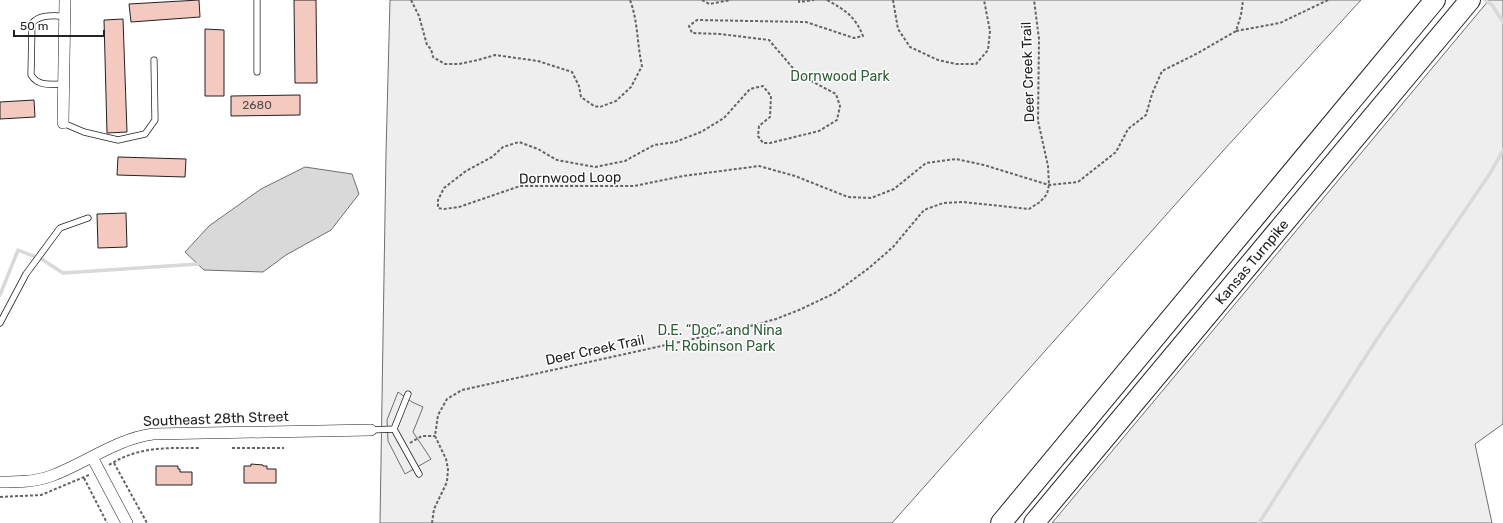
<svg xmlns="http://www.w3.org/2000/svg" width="1503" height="523" viewBox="0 0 1503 523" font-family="Rubik,sans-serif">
	<rect width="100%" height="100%" fill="#fff"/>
	<path fill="#eee" stroke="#6f6f6f" d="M390 0H1361L1222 152 892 523H380L386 153Z
		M1489 0H1503V424L1475 444 1492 523H1052Z"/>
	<path fill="#ededed" stroke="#6f6f6f" d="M398 392 412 402 423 407 413 432 431 459 405 474 388 441 387 420Z"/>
	<path fill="#d9d9d9" stroke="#6f6f6f" d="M305 167 352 174 359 194 331 230 286 255 263 272 204 270 185 252 209 226 261 189Z"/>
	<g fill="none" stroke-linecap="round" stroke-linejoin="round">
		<path stroke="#d9d9d9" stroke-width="3.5" d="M1485 0 1492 5 1503 22
			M0 295 18 250 43 260 63 273 198 264
			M1259 523 1377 339 1491 172 1503 150"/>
	</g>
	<path fill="#f3c9c0" stroke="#222" d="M199 0 200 17 131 22 129 4Z
		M294 0H316L317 83H295Z
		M123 19 127 132 107 133 104 20Z
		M205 29 224 30V96H205Z
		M300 95V115L231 116V96Z
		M34 100 35 117 0 119V102Z
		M118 157 186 159 185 177 117 175Z
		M126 213 127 247 98 248 97 214Z
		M251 464 263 465V466H267V469H276V483H244V466H251Z
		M156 466H178V469H180V472H192V485H156Z"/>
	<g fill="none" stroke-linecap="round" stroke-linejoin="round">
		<g stroke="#222" stroke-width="7">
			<path id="service" d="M257 72V0
				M63 84C50 84 39 87 31 75L32 23C41 14 52 16 64 16
				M63 123 84 132 118 140 145 134 155 120 154 60
				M0 323 26 274 60 228 88 218
				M408 394 394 429 419 474
				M371 430 394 429"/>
		</g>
		<g stroke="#222" stroke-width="12">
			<path id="minor" d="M63 123 65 0
				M92 457 127 523
				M0 482C17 482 35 482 51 476 86 463 116 439 153 434L371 430"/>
		</g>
		<g stroke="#222" stroke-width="22">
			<g id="motorway">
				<path d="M1001 523 1435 0"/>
				<path id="s1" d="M1034 523 1470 0"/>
			</g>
		</g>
		<path stroke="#646464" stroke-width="2" stroke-dasharray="3 2" stroke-linecap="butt" d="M411 0 419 16 427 45 431 49 433 57 445 64H459L478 60 495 55 538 61 572 72 579 86 581 97 594 106 600 107 616 101 631 87 642 66C637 44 638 21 630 0
			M702 0 709 4 731 0
			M799 0V2L814 0
			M827 0C845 10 855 16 863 36L854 38 806 22 697 20 689 26 692 33 720 34 769 40 798 74 836 94 840 106 837 120 819 131 770 143H763L758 136 759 126 770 117 771 96 763 86 750 89 724 118 701 132 675 142 654 145 625 161 595 167 557 160 538 149 519 142 503 147 492 157 466 171 444 188 438 200V208L444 209 459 207 520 186H634L683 176 759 166 795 176 848 197 871 198 894 189 926 163 956 159 984 165 1049 185 1078 182 1116 152 1128 129 1146 115 1152 94 1162 71 1196 54 1236 31 1241 15 1243 0
			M893 0 898 29 910 47 938 60 956 64H976L988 50 990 31 984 0
			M1236 31 1280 23 1328 0
			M410 443 422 436H435
			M232 448H284
			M114 463 147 523
			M109 465C139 446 167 448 201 448
			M84 478 107 523
			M0 497 41 495 89 475
			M432 523 434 509 447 482 448 469 446 459 435 436 438 415 447 399 462 390 743 328 776 319 799 310 835 293 869 268 893 247 924 210 943 203 963 202 1029 209 1040 202 1047 194 1049 185 1048 166 1038 121 1039 39 1034 0"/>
		<use href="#service" stroke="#fff" stroke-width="5.5"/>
		<use href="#minor" stroke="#fff" stroke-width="11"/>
		<use href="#motorway" stroke="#fff" stroke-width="20"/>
	</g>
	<g text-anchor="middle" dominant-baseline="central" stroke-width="3" stroke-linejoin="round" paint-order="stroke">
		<g font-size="12" fill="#564c4a">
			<text x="257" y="105">2680</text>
		</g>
		<g font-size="14" fill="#222" stroke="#fff">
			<text transform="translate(1028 72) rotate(-92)">Deer Creek Trail</text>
			<text transform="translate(570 178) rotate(-1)">Dornwood Loop</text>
			<text stroke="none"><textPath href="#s1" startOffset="340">Kansas Turnpike</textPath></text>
			<text transform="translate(595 350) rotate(-12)">Deer Creek Trail</text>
			<text transform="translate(216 419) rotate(-2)">Southeast 28th Street</text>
		</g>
		<g font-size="14" fill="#2f5e38" stroke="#fff">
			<text x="840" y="76">Dornwood Park</text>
			<text x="720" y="330">D.E. “Doc” and Nina<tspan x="720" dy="16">H. Robinson Park</tspan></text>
		</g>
	</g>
	<path d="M14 30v6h90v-6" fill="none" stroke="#222222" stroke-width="2"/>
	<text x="20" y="30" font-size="12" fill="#222222" stroke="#ffffff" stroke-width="3" paint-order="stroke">50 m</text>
</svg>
